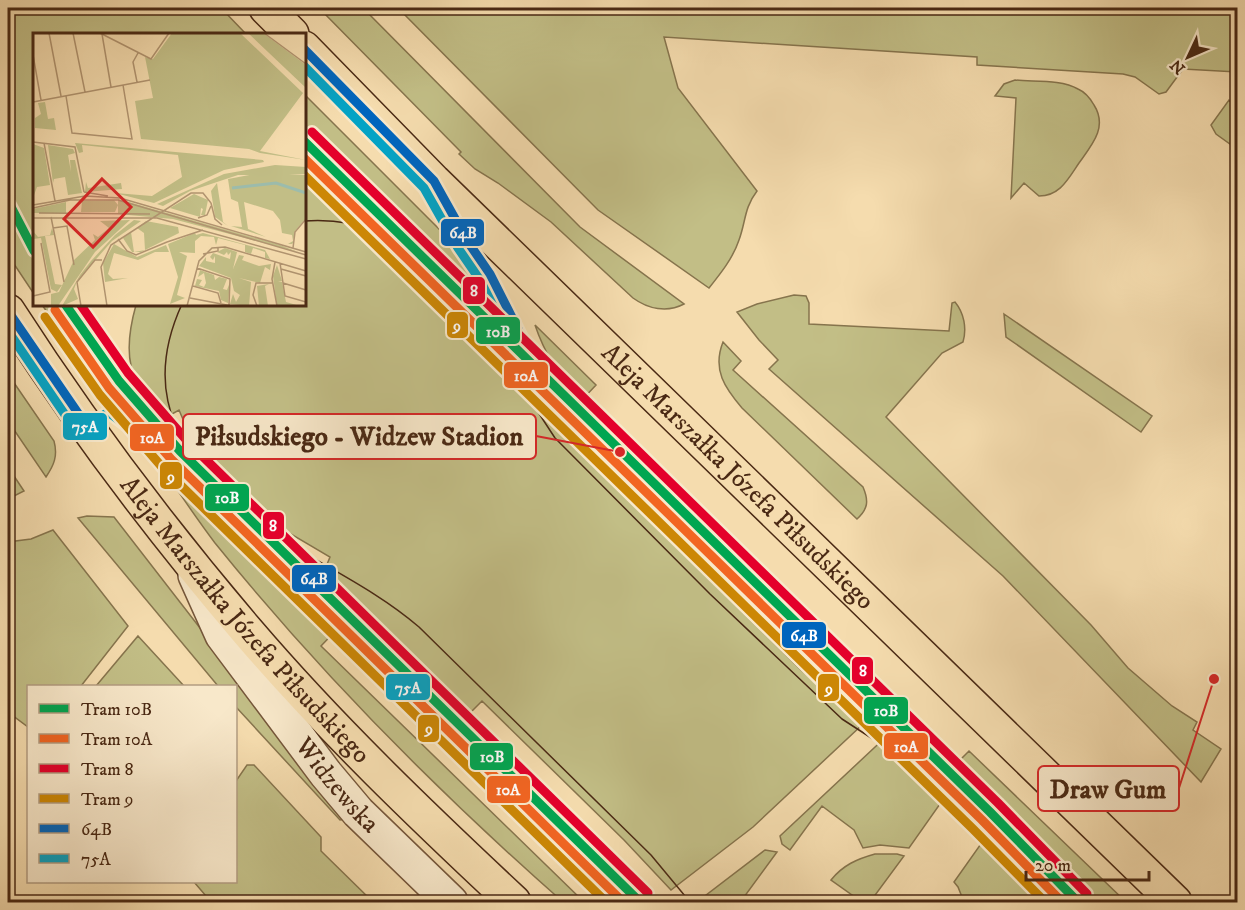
<svg xmlns="http://www.w3.org/2000/svg" width="1245" height="910" viewBox="0 0 1245 910" font-family="'IM FELL DW Pica',serif">
	<rect width="100%" height="100%" fill="#f5dcae"/>
	<filter id="stains"><feTurbulence type="fractalNoise" baseFrequency=".00333" numOctaves="4"/><feColorMatrix values="0 0 0 0 .2 0 0 0 0 .09 0 0 0 0 .02 0 0 0 .5 -.17"/></filter>
	<radialGradient id="worn" r=".72"><stop offset=".6" stop-color="#630" stop-opacity="0"/><stop offset="1" stop-color="#630" stop-opacity=".3"/></radialGradient>
	<path fill="#c2be86" stroke="#86744d" stroke-width="1.5" d="M8 8H221L246 34H34V294L8 255Z
		M319 8H363L580 227 684 304C667 313 648 309 633 298L551 222 498 183 475 169 459 154 461 152Z
		M398 8H1237V72L1183 69 1166 92 1159 94 1135 77 1123 74 977 65V57L664 37 678 88 757 191C744 208 746 221 739 240 733 258 721 273 709 288L598 210Z
		M1015 80C1034 82 1061 79 1078 89 1085 92 1090 98 1094 105 1108 127 1092 145 1079 163 1068 179 1060 196 1039 196L1024 183 1011 198 1016 98 995 96 1004 84Z
		M305 95 439 229C461 256 491 287 499 322L305 129Z
		M1229 100 1237 106V149L1216 134 1211 125Z
		M305 185 328 192 359 217 354 231 385 242 473 329 505 381 519 371 671 520 661 532 801 670 863 724 753 827 671 890 624 840 482 701 467 716 323 574 330 557 267 520 197 452 179 410 163 419C128 380 122 355 136 305L304 304Z
		M794 295 806 296 809 303V324L949 331 952 303 955 302C964 313 967 328 963 342L942 353 886 417 1091 625 1128 668 1172 706 1197 722 1193 730 1221 749 1201 782 1003 576 769 369 778 360 759 340 737 312 757 304Z
		M42 305H91L86 322 84 321 72 330 82 345 78 349H74Z
		M1004 314 1152 416 1141 432 1006 337Z
		M535 325 596 385 581 401C560 378 545 355 535 325Z
		M723 342 741 361 733 370 863 487C869 501 868 509 857 519L742 408C725 388 712 370 723 342Z
		M8 374 54 441C58 456 54 465 46 477L8 421Z
		M152 454 198 484 196 488 213 504 218 500 343 623 321 646 584 902H563C438 792 320 673 215 543 193 514 173 483 152 454Z
		M8 467 24 491 8 499Z
		M87 516 114 517 348 819 340 820 236 707V686H218L78 518Z
		M53 530 128 626 81 686H28V727L8 712V542L31 539Z
		M138 636 184 686H96Z
		M890 733 904 748 898 762 944 787 1023 864 1039 902H964L958 887 954 882 988 834 942 801 909 848 880 845 863 848 854 830 822 806 790 850 782 844 780 836Z
		M969 751 1126 902H1088L1018 826 956 764Z
		M247 765H254L321 837V851L373 902H214L206 896 194 882H236V781Z
		M765 850 777 852 744 897 752 902H697Z
		M875 854H897L904 856 870 902H862L831 880C843 865 857 859 875 854Z"/>
	<g fill="none" stroke-linecap="round" stroke-linejoin="round">
		<g stroke="#75563a" stroke-width="36">
			<g id="minor">
				<path id="s1" d="M195 575 222 635 326 774 358 812 451 902"/>
			</g>
		</g>
		<g stroke="#4a2914" stroke-width="36">
			<g id="major">
				<path d="M266 8 292 34"/>
				<path id="s2" d="M304 48 434 181 1175 902"/>
				<path id="s3" d="M8 311C80 423 161 530 247 631 329 727 422 816 514 902"/>
			</g>
		</g>
		<use href="#minor" stroke="#f8e8ca" stroke-width="33"/>
		<use href="#major" stroke="#f5dcae" stroke-width="33"/>
		<path stroke="#4a2914" stroke-width="1.5" d="M304 221C360 217 396 236 437 272
			M446 281 470 308 555 438 710 594 842 719 879 743 953 784 990 812
			M182 304C149 376 166 430 216 487
			M230 501C287 552 361 577 419 627L651 855 690 902
			M1002 825C1023 848 1040 872 1048 902"/>
		<g stroke="#f8e8ca" stroke-width="14">
			<path id="bus-1" d="M304 49 434 181 468 242 490 274 532 357 567 402 1024 851 1073 902
				M8 311 80 416
				M109 397 180 451 221 487 645 902"/>
		</g>
		<g stroke="#f8e8ca" stroke-width="14">
			<path id="bus-2" d="M304 66 424 188 458 248 480 280 522 363 559 411 1015 859 1057 902
				M8 331 72 425C85 433 97 419 108 412L172 460 213 496 628 902"/>
		</g>
		<use href="#bus-1" stroke="#0065bd" stroke-width="9"/>
		<use href="#bus-2" stroke="#04a3c5" stroke-width="9"/>
		<g stroke="#f8e8ca" stroke-width="14">
			<path id="tram-1" d="M304 141 990 812 1078 902
				M8 201 34 251
				M65 304 119 381 180 451 640 902"/>
		</g>
		<g stroke="#f8e8ca" stroke-width="14">
			<path id="tram-2" d="M304 158 982 820 1062 902
				M55 310 109 388 171 459 623 902"/>
		</g>
		<g stroke="#f8e8ca" stroke-width="14">
			<path id="tram-3" d="M312 132 998 803 1087 894
				M80 304 128 373 189 443 648 893"/>
		</g>
		<g stroke="#f8e8ca" stroke-width="14">
			<path id="tram-4" d="M304 175 973 829 1045 902
				M45 317 100 395 162 467 606 902"/>
		</g>
		<use href="#tram-1" stroke="#00a651" stroke-width="9"/>
		<use href="#tram-2" stroke="#f26522" stroke-width="9"/>
		<use href="#tram-3" stroke="#e4002b" stroke-width="9"/>
		<use href="#tram-4" stroke="#cc8705" stroke-width="9"/>
	</g>
	<g text-anchor="middle" dominant-baseline="central" stroke-width="5" stroke-linejoin="round" paint-order="stroke">
		<g font-size="26" fill="#4a2914" stroke="#f8e8ca">
			<text stroke="none"><textPath href="#s2" startOffset="610">Aleja Marszałka Józefa Piłsudskiego</textPath></text>
			<text stroke="none"><textPath href="#s3" startOffset="390">Aleja Marszałka Józefa Piłsudskiego</textPath></text>
			<text stroke="none"><textPath href="#s1" startOffset="255">Widzewska</textPath></text>
		</g>
	</g>
	<g transform="translate(33 33)">
		<rect width="273" height="273" fill="#f5dcae"/>
		<path d="M139 0H207L270 60 227 118 273 127 227 120 216 116 108 106 102 68 120 65 112 24 120 26ZM215 0H230L273 32V55ZM12 69 15 86 21 85 23 97 2 95V85L8 81 5 70ZM42 110 230 127 231 129 191 137 121 170 82 160 119 163 149 144 145 122 49 112 50 119 46 120ZM0 111 11 115 17 152 4 154 0 165ZM15 112 40 116 42 120 35 122 38 139 37 127H42L49 160 35 162 32 144 21 146 20 150ZM242 132 273 134V141L205 142 157 158 130 173 124 171 191 141ZM227 140 273 142V185L262 198 260 210 259 211H255L260 208 259 202 249 200 247 187 240 178 211 169 215 196 233 204 198 193 209 194 205 169 198 166 195 146ZM53 149 55 155 88 150 89 156 52 159ZM184 150 190 189 195 193 182 184 178 158ZM161 161 175 167 172 182H168L170 176 168 175 167 184 137 175ZM85 166 247 212 265 219 140 186 73 180H85ZM81 167 85 172 82 179H48L49 168ZM33 169V180H0V176ZM97 187 62 219 25 273H18V261L26 259 41 227 62 207 60 201 65 204 76 195 67 188ZM101 187 108 188 79 208 44 248 41 256 45 266 29 273 47 242 58 228 82 202ZM113 188 145 194 146 200 108 219H99L90 205 98 199 101 219 112 217 111 200 104 195ZM19 195 21 202 12 203 22 251 29 252 24 259 18 256 8 205 0 206V198L5 204 17 202ZM162 200 163 202 170 200 232 217 237 226 232 225V219L220 215 218 221 212 219V212L185 205 183 212 181 204 168 203 162 208V220L146 219 154 223 144 262 152 265 137 271 145 244 135 211ZM81 211 104 224 133 212 136 219H122L105 227 81 220 75 241 80 246 95 245 72 249 70 230ZM192 215 204 219 200 236 206 222 211 223 209 227 226 233 238 231 237 237 232 234 227 250 206 245 218 249 216 273 197 271 200 261 203 269 207 262 201 258 198 245 166 233 173 224V228L182 230V223L180 227 177 224 180 220 197 226 198 219 195 222 194 219 191 222 184 219ZM244 232 249 248 245 249H249L253 269 267 273H244L240 243ZM167 237 181 242 182 247 186 244 194 246 190 256 194 257 197 249 195 270 188 267 186 258 162 253 164 246 169 247 166 252 171 254 173 250 171 240 165 244ZM236 251 232 253 235 273H226L224 253Z" fill="#c2be86"/>
		<path fill="none" stroke="#9cbcac" stroke-width="3" d="M199 155 243 150 273 160"/>
		<path fill="none" stroke="#b19470" stroke-width="1.5" d="M16 0 28 63M40 0 52 59M67 0 118 26 136 0M231 0 273 31M69 1 78 54M0 22 8 67M104 49 100 29 105 20M33 63 39 100 99 106 90 52M0 69 117 47M0 109 42 114 51 159M11 110 22 168M51 159 75 163M178 170 182 186 189 192M0 172 52 163 87 165 273 219M0 175 37 167H85L273 222M6 180 117 181M18 184 31 249M0 185H124L273 226M165 185 174 182 178 173M20 195 34 193 41 232M85 206 94 218 103 222 134 209M134 209 170 197M260 215 262 199 273 186M170 221 185 218V214M242 229 239 246 244 273M247 230 252 263 273 269M164 235 197 246 196 272M248 236 273 243M250 250 273 257M160 253 185 260 188 270M0 263 17 259 8 210M157 265 199 273M48 273 44 249 62 227H69M74 273 68 234 78 212 158 160H170L178 170M154 273 166 228 179 215 192 214 273 238M224 273 220 262 223 250H239"/>
		<path fill="#d62828" fill-opacity="0.15" stroke="#d62828" stroke-width="3" d="M69 146 98 174 60 214 31 186Z"/>
		<rect width="273" height="273" fill="none" stroke="#4a2914" stroke-width="3"/>
	</g>
	<path fill="none" stroke="#d62828" stroke-width="2" d="M620 452L536 436M1214 679L1179 788"/>
	<g fill="#d62828" stroke="#f8e8ca" stroke-width="2">
		<circle cx="620" cy="452" r="6"/>
		<circle cx="1214" cy="679" r="6"/>
	</g>
	<g fill="#f8e8ca" stroke="#d62828" stroke-width="2">
		<rect x="183" y="414" width="353" height="45" rx="6"/>
		<rect x="1038" y="766" width="141" height="45" rx="6"/>
	</g>
	<g font-size="27" text-anchor="middle" font-weight="bold" fill="#4a2914">
		<text x="359" y="445">Piłsudskiego - Widzew Stadion</text>
		<text x="1108" y="798">Draw Gum</text>
	</g>
	<g stroke="#f8e8ca" stroke-width="2">
		<rect x="440" y="218" width="45" height="29" rx="6" fill="#0065bd"/>
		<rect x="462" y="276" width="24" height="29" rx="6" fill="#e4002b"/>
		<rect x="446" y="311" width="23" height="28" rx="6" fill="#cc8705"/>
		<rect x="475" y="316" width="46" height="29" rx="6" fill="#00a651"/>
		<rect x="503" y="361" width="46" height="28" rx="6" fill="#f26522"/>
		<rect x="62" y="412" width="46" height="29" rx="6" fill="#04a3c5"/>
		<rect x="129" y="423" width="46" height="29" rx="6" fill="#f26522"/>
		<rect x="159" y="461" width="24" height="29" rx="6" fill="#cc8705"/>
		<rect x="204" y="483" width="46" height="29" rx="6" fill="#00a651"/>
		<rect x="262" y="511" width="23" height="29" rx="6" fill="#e4002b"/>
		<rect x="291" y="564" width="46" height="29" rx="6" fill="#0065bd"/>
		<rect x="781" y="621" width="46" height="28" rx="6" fill="#0065bd"/>
		<rect x="851" y="656" width="23" height="29" rx="6" fill="#e4002b"/>
		<rect x="385" y="673" width="46" height="28" rx="6" fill="#04a3c5"/>
		<rect x="817" y="673" width="23" height="29" rx="6" fill="#cc8705"/>
		<rect x="863" y="696" width="46" height="29" rx="6" fill="#00a651"/>
		<rect x="417" y="714" width="23" height="29" rx="6" fill="#cc8705"/>
		<rect x="883" y="732" width="46" height="28" rx="6" fill="#f26522"/>
		<rect x="469" y="742" width="45" height="29" rx="6" fill="#00a651"/>
		<rect x="486" y="775" width="45" height="29" rx="6" fill="#f26522"/>
	</g>
	<g font-size="16" text-anchor="middle" font-weight="bold" fill="#fff">
		<text x="463" y="238">64B</text>
		<text x="474" y="296">8</text>
		<text x="457" y="331">9</text>
		<text x="498" y="337">10B</text>
		<text x="526" y="381">10A</text>
		<text x="85" y="432">75A</text>
		<text x="152" y="443">10A</text>
		<text x="171" y="482">9</text>
		<text x="227" y="503">10B</text>
		<text x="273" y="531">8</text>
		<text x="314" y="584">64B</text>
		<text x="804" y="641">64B</text>
		<text x="863" y="676">8</text>
		<text x="408" y="693">75A</text>
		<text x="829" y="694">9</text>
		<text x="886" y="716">10B</text>
		<text x="429" y="734">9</text>
		<text x="906" y="752">10A</text>
		<text x="492" y="762">10B</text>
		<text x="508" y="795">10A</text>
	</g>
	<rect width="1245" height="910" fill="none" stroke="#f5dcae" stroke-width="30"/>
	<rect x="9" y="9" width="1227" height="892" fill="none" stroke="#4a2914" stroke-width="3"/>
	<rect x="15" y="15" width="1215" height="880" fill="none" stroke="#4a2914" stroke-width="1.5"/>
	<rect x="27" y="685" width="210" height="198" fill="#f8e8ca" stroke="#b29c81" stroke-width="1.5"/>
	<rect x="39" y="704" width="30" height="9" fill="#00a651" stroke="#b29c81" stroke-width="1.5"/>
	<text x="81" y="715" font-size="18" fill="#4a2914">Tram 10B</text>
	<rect x="39" y="734" width="30" height="9" fill="#f26522" stroke="#b29c81" stroke-width="1.5"/>
	<text x="81" y="745" font-size="18" fill="#4a2914">Tram 10A</text>
	<rect x="39" y="764" width="30" height="9" fill="#e4002b" stroke="#b29c81" stroke-width="1.5"/>
	<text x="81" y="775" font-size="18" fill="#4a2914">Tram 8</text>
	<rect x="39" y="794" width="30" height="9" fill="#cc8705" stroke="#b29c81" stroke-width="1.5"/>
	<text x="81" y="805" font-size="18" fill="#4a2914">Tram 9</text>
	<rect x="39" y="824" width="30" height="9" fill="#0065bd" stroke="#b29c81" stroke-width="1.5"/>
	<text x="81" y="835" font-size="18" fill="#4a2914">64B</text>
	<rect x="39" y="854" width="30" height="9" fill="#04a3c5" stroke="#b29c81" stroke-width="1.5"/>
	<text x="81" y="865" font-size="18" fill="#4a2914">75A</text>
	<g transform="translate(1188 57) rotate(226)" stroke="#f8e8ca" stroke-width="4.5" paint-order="stroke">
	<path d="M0-4.5L10 22L0 15L-10 22Z" fill="#4a2914"/>
	<text y="-9" font-size="16" font-weight="bold" text-anchor="middle" fill="#4a2914">N</text>
	</g>
	<path d="M1026 871v9h123v-9" fill="none" stroke="#4a2914" stroke-width="3"/>
	<text x="1035" y="871" font-size="18" fill="#4a2914" stroke="#f8e8ca" stroke-width="4.5" paint-order="stroke">20 m</text>
	<rect width="100%" height="100%" filter="url(#stains)"/>
	<rect width="100%" height="100%" fill="url(#worn)"/>
</svg>
